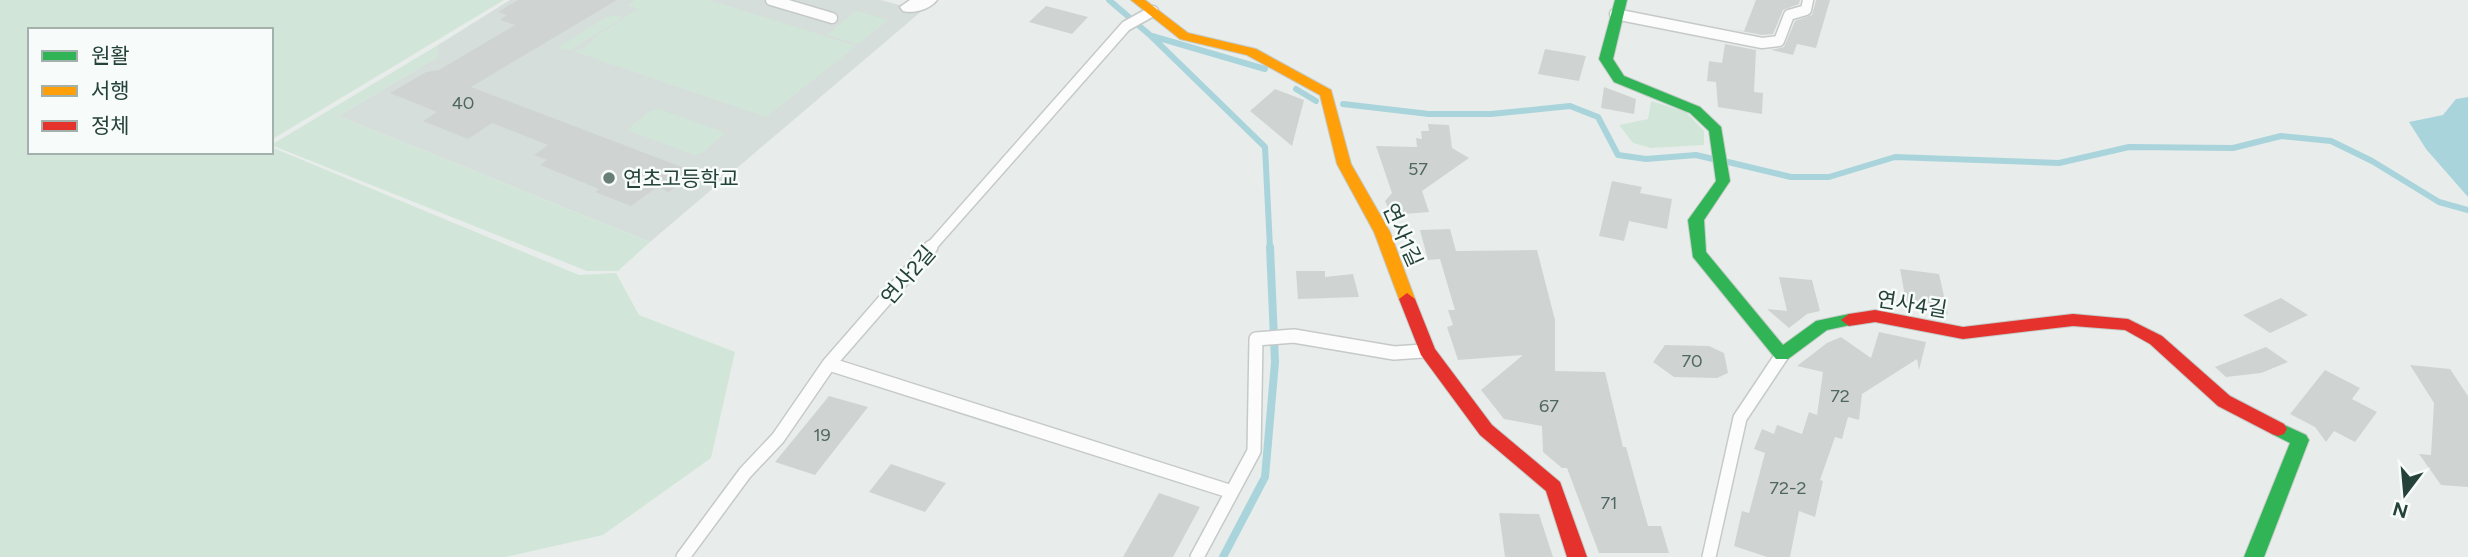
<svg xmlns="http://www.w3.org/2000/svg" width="2468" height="557" viewBox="0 0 2468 557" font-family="Figtree,'Noto Sans KR',sans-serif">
	<rect width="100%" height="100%" fill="#e8edeb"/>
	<path fill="#d6dedb" d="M510 0H881L903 6 930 4 650 242 338 116 436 58 438 45Z"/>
	<path fill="#d1e6d8" d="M0 0H504L271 140V30H30V152H271V147L579 275 616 273 639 315 735 352 711 458 603 535 506 557H0Z
		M635 0H709L856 46 766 117 573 51 580 50 595 40 592 39 638 9 628 6Z
		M856 11 888 20 858 44 827 35Z
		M616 15 621 17 619 20 570 50 557 48 607 17Z
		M438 45 436 58 338 116 650 242 618 271H587L271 145Z
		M1651 101 1686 112 1704 131V145L1651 148 1633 143 1619 125 1648 119Z
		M658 109 723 132 724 134 702 153 695 155 627 130 650 111Z"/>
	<path fill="#a9d4db" d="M2468 97V197L2426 149 2409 122 2443 115 2456 99Z"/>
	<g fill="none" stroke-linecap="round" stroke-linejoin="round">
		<path stroke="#a9d4db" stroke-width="6" d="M1109 0 1151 36 1265 147 1270 248
			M1152 36 1265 69
			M1296 89 1316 101
			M1343 104 1429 114H1491L1570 106 1598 117 1618 155 1646 159 1696 155 1713 159
			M1728 162 1791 177H1829L1895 157 2059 163 2129 147 2233 148 2281 136 2331 141 2372 161 2439 202 2468 210"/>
		<path stroke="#a9d4db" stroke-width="8" d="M1223 557 1265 477 1275 362 1270 247"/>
	</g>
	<path fill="#cfd4d2" d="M518 0H617L471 87 695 172 669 192 657 187 631 206 595 192 599 189 540 165 547 160 534 155 548 145 492 123 468 139 423 121 437 112 390 93 426 72 439 70 515 25 500 20 507 15 498 12Z
		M1756 0H1800L1799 4 1783 10 1773 34 1762 35 1731 29 1744 31Z
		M1816 0H1830L1816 48 1797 44 1793 55 1771 50 1784 47 1795 21 1812 15Z
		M1046 6 1088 17 1072 34 1029 22Z
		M1725 44 1756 50 1754 92 1763 93 1762 114 1718 107 1716 82 1707 81 1709 61 1722 63Z
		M1545 49 1586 56 1579 81 1538 74Z
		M1604 87 1636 99 1634 114 1601 108Z
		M1275 89 1304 100 1292 146 1250 111Z
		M1428 124 1449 125 1452 148 1469 158 1422 191 1429 212 1392 215 1385 201 1392 193 1376 146 1417 147 1416 138 1422 139 1421 131H1429Z
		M1612 181 1642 187 1640 193 1672 199 1667 229 1629 221 1624 241 1599 236Z
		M1450 229 1456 251 1537 250 1555 320V371L1605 372 1623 447H1626L1648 526H1661L1669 553H1599L1567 468H1562L1543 452 1542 426 1504 419 1481 390 1523 355 1458 360 1447 327 1453 325 1448 310H1455L1440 259 1428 260 1420 230Z
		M1900 269 1939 274 1948 314 1907 307Z
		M1296 271H1325V277L1353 274 1359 297 1298 299Z
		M1779 277 1812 280 1820 311 1807 314 1789 328 1767 309 1787 311Z
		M2281 298 2308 315 2270 333 2243 315Z
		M1879 332 1926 342 1919 370 1917 359 1862 394 1859 420 1848 417 1842 439 1835 437 1820 480 1823 481 1815 517 1799 511 1790 557H1767L1734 546 1742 511 1749 513 1765 453 1754 449 1762 429 1774 434 1777 425 1802 434 1809 412 1817 415 1823 372 1797 366 1827 343 1841 337 1871 358Z
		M1665 345 1709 346 1724 353 1728 373 1717 378 1674 377 1653 362Z
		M2266 347 2288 362 2261 373 2226 377 2215 367Z
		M2410 365 2450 369 2468 396V487L2441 485 2419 454 2431 455 2434 403Z
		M2325 370 2360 388 2352 399 2377 412 2355 442 2334 431 2326 442 2315 427 2290 414Z
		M829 396 868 407 815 475 775 462Z
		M891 464 946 483 925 512 869 492Z
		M1159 493 1200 507 1173 557H1123Z
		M1499 513 1539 514 1553 557H1505Z"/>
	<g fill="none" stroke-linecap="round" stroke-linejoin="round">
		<g stroke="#c5cac8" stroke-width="13">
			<path id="lane-far1" d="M771 0 832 18
				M1615 14 1762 43 1779 41 1789 15 1806 10 1808 0
				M930 248 1126 26 1153 11"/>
		</g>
		<g stroke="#c5cac8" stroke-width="16">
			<path id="lane" d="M829 364 1232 492
				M683 557 745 473 778 438 829 364 931 247
				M1197 557 1254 451 1256 339 1294 336 1394 353 1423 351
				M1709 557 1740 418 1782 355"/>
		</g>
		<g stroke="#c5cac8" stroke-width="3">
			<path id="street" d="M910 0H937C930 9 914 14 903 11L900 7Z"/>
		</g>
		<g stroke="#c3cbc8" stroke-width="2">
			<path id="fast" d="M1615 0H1627L1613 59 1624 76 1700 107 1721 127 1730 181 1704 220 1706 252 1783 345 1816 321 1849 314 1857 320 1855 324 1827 330 1788 359H1776L1693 257 1688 220 1716 181 1709 131 1690 113 1614 82 1599 59Z
				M2278 422 2306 435 2309 440 2264 557H2244L2290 443 2272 434 2269 429 2272 424Z"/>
		</g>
		<g stroke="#c3cbc8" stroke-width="2">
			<path id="slow" d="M1131 0H1145L1188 33 1256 49 1331 90 1351 164 1390 232 1415 299 1413 303H1401L1399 299 1374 232 1337 164 1320 95 1247 55 1180 39Z"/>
		</g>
		<g stroke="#c3cbc8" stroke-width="2">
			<path id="jam" d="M1407 293 1415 299 1435 349 1492 425 1560 482 1587 557H1567L1546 491 1480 435 1421 355 1399 299Z
				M1875 310 1963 327 2073 314 2128 319 2162 336 2230 396 2284 424 2287 429 2284 434 2278 436 2272 434 2218 406 2150 344 2125 330 2073 326 1963 339 1875 322 1849 326 1841 320 1849 314Z"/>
		</g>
		<use href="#lane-far1" stroke="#fcfcfc" stroke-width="10"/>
		<use href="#lane" stroke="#fcfcfc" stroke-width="13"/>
		<use href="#street" fill="#fcfcfc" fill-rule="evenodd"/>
		<use href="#fast" fill="#30b455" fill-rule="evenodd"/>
		<use href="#slow" fill="#ff9f0a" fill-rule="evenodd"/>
		<use href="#jam" fill="#e5322d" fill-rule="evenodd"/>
	</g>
	<circle fill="#697e78" stroke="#f7fbf9" stroke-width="2.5" cx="609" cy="178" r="7"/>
	<g text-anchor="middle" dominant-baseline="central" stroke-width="5" stroke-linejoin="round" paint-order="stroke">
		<g font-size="18" fill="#506761">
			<text x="463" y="103">40</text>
			<text x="1418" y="169">57</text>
			<text x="1692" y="361">70</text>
			<text x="1840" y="396">72</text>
			<text x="1549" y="406">67</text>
			<text x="822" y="435">19</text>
			<text x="1788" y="488">72-2</text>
			<text x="1609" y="503">71</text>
		</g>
		<g font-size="21" fill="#24423a" stroke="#f7fbf9" text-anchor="start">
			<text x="623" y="178">연초고등학교</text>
		</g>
		<g font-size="21" fill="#24423a" stroke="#f7fbf9">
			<text transform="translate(1403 235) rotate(66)">연사1길</text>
			<text transform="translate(908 275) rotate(-49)">연사2길</text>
			<text transform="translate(1912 304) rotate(9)">연사4길</text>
		</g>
	</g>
	<rect x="28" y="28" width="245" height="126" fill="#f7fbf9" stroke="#a3b1ad" stroke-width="2"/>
	<rect x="42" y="51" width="35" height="10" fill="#30b455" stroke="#a3b1ad" stroke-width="2"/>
	<text x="91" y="63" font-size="21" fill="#24423a">원활</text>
	<rect x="42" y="86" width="35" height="10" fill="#ff9f0a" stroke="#a3b1ad" stroke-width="2"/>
	<text x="91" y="98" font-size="21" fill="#24423a">서행</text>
	<rect x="42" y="121" width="35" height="10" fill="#e5322d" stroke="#a3b1ad" stroke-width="2"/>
	<text x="91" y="133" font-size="21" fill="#24423a">정체</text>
	<g transform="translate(2405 494) rotate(196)" stroke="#f7fbf9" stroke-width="5" paint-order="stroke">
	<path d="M0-5L12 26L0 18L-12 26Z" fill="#24423a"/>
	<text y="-10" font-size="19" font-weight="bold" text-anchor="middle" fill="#24423a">N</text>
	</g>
</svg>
